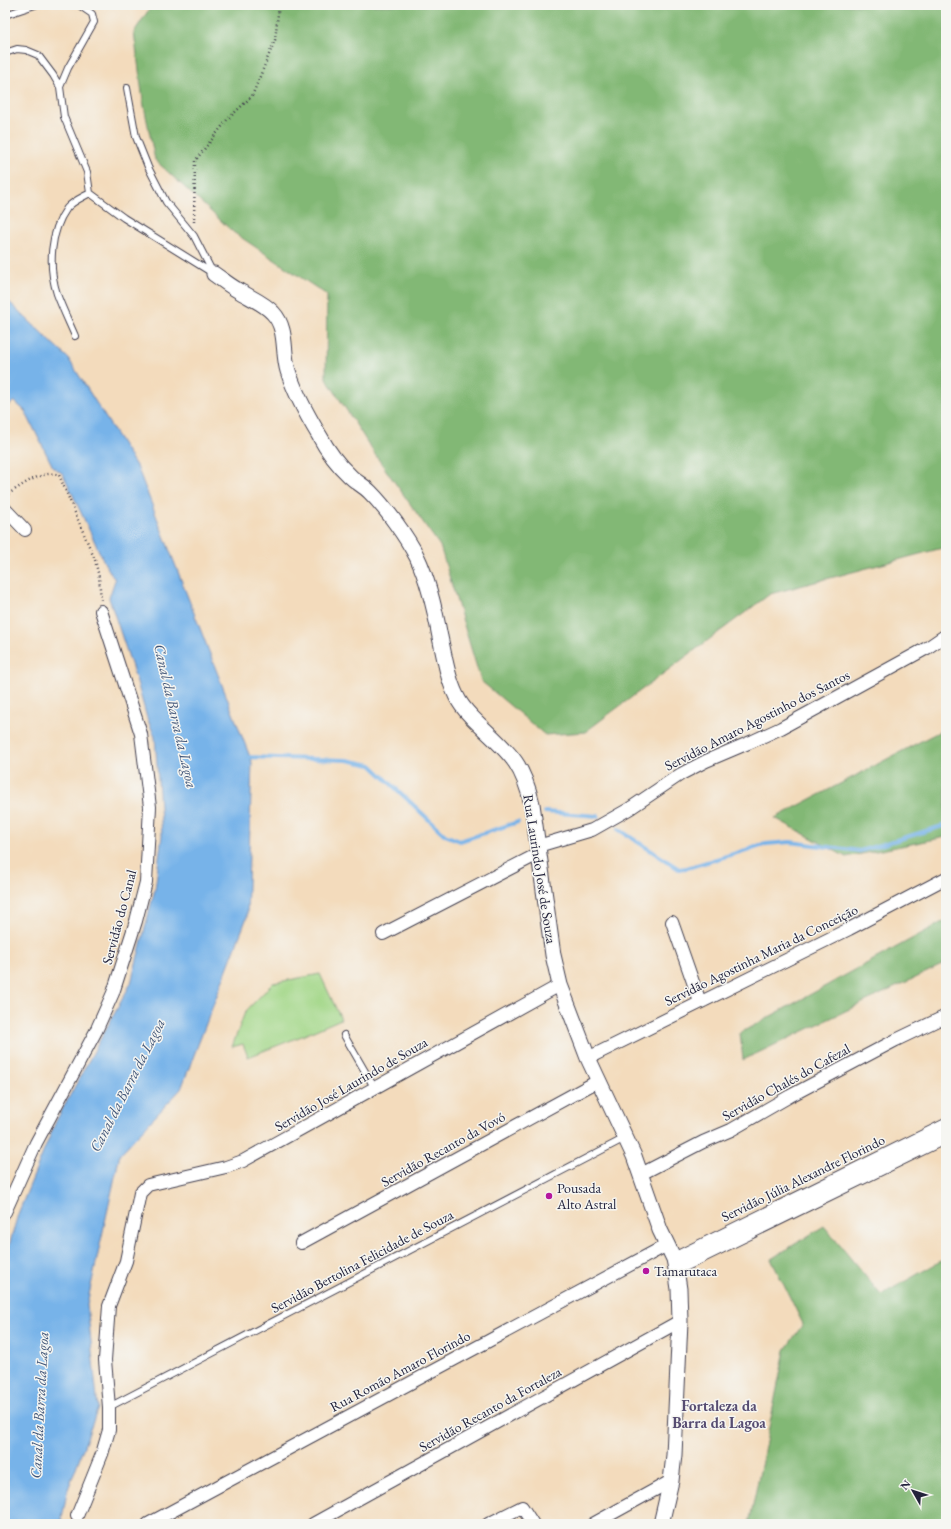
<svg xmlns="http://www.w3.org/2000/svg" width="951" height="1529" viewBox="0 0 951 1529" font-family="'EB Garamond',serif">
	<rect width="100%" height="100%" fill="#f6f6f2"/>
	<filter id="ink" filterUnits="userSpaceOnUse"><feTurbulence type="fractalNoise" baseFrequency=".025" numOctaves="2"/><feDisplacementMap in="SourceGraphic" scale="8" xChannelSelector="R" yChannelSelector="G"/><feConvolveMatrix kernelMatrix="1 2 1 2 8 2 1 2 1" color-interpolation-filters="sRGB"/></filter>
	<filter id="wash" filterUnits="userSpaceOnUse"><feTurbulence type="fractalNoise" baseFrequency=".012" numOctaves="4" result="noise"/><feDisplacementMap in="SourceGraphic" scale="16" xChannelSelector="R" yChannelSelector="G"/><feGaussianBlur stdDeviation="0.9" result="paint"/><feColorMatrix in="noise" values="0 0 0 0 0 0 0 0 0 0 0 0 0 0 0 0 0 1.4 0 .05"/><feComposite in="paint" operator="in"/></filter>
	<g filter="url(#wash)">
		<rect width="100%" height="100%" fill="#f3dbbc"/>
		<path fill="#a3d788" stroke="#627c62" d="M320 974 341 1019 302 1036 248 1057 243 1044 232 1047 245 1012 273 983Z"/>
		<path fill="#82b874" stroke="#526d58" d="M152 5H946V547L770 594 585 732 545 735 481 681 440 546 376 456 326 378 327 295 233 232 155 160 143 101 134 32Z
			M946 728V837L846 857 775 818Z
			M946 920V963L743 1060 740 1033Z
			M824 1226 881 1295 946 1258V1524H749L785 1350 803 1324 771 1259Z"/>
		<path fill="#77b3e9" stroke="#4c6a92" d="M5 298 68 358 138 469 252 762 247 917 181 1089 120 1154 87 1304 98 1408 67 1492 61 1524H5V1265L7 1253 18 1214 56 1121 131 983 155 889 162 835 155 737 147 718 137 682 109 598 115 580 105 564 63 474 53 467 25 411 14 401 10 405 5 400Z"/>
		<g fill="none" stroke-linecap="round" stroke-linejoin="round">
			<path stroke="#77b3e9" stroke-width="4" d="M245 757 347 760 371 765 445 835 460 841 518 822
				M545 812 598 816
				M618 829 679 869 687 868 766 844 790 842 860 851 946 825"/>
		</g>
	</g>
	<g filter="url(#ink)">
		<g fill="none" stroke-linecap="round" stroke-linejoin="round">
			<g stroke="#413e4e" stroke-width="8">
				<path id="service" d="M5 15 35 5
					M5 53 17 49 26 50 38 55 53 75 60 87 64 117 87 172 90 193 124 218 214 274
					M60 87 68 68 94 22 92 14 79 5
					M127 88 136 137 148 167 166 202 194 236 213 273
					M75 336C69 322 62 308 57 294 48 266 50 232 67 208 73 201 83 197 90 193
					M344 1035 374 1087
					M109 1407 625 1138"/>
			</g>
			<g stroke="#413e4e" stroke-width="14">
				<path id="minor" d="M5 509 25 530
					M538 846 592 830 629 809 681 774 706 761 753 741 781 728 927 648 946 635
					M672 922 700 1002
					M383 934 538 854
					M588 1058 849 929 946 878
					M641 1174 703 1142 731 1130 790 1096 896 1040 946 1016
					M5 1212 36 1143 96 1031 113 993 136 921 146 882 150 807 141 734 101 611
					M301 1243 598 1081
					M674 1259 946 1125
					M676 1269 946 1137
					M77 1516 102 1454 109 1430V1407L105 1360 109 1306 126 1261 140 1193 148 1185 226 1167 243 1161 560 985
					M148 1524 667 1245
					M313 1524 680 1321
					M488 1524 522 1507 533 1524
					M593 1524 671 1481"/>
			</g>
			<g stroke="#413e4e" stroke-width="17">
				<path id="tertiary" d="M214 274C223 280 231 287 241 292 251 298 265 304 273 313 288 329 282 352 288 371 295 393 307 415 319 435 327 450 337 464 350 476 356 482 364 486 370 492 386 508 407 537 417 557 429 582 435 610 440 637 445 659 448 682 459 701 466 713 476 721 485 730 513 756 523 766 532 804L553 955 560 985 588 1058 634 1156 660 1230 674 1259 676 1269 679 1289 680 1321 674 1455 671 1481 661 1524"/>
			</g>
			<path stroke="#413e4e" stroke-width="2.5" stroke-dasharray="1 3" stroke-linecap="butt" d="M194 222 195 161 227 120 252 96 275 40 279 5
				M5 496C20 487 42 469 59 475L95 560 99 577 101 600"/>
			<use href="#service" stroke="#fff" stroke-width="6"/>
			<use href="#minor" stroke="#fff" stroke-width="12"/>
			<use href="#tertiary" stroke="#fff" stroke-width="15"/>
		</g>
	</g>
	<g fill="#b5179e" stroke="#f6f6f2" stroke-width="1.5">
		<circle cx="549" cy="1196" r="4"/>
		<circle cx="646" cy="1271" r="4"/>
	</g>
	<g text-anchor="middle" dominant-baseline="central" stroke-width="3" stroke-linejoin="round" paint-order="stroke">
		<g font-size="14" fill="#22223b" stroke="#f6f6f2">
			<text transform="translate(757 720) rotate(-27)">Servidão Amaro Agostinho dos Santos</text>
			<text transform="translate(540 869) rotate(81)">Rua Laurindo José de Souza</text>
			<text transform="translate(119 917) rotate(-75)">Servidão do Canal</text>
			<text transform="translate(761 955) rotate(-26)">Servidão Agostinha Maria da Conceição</text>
			<text transform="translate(786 1082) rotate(-29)">Servidão Chalés do Cafezal</text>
			<text transform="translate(351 1084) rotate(-30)">Servidão José Laurindo de Souza</text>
			<text transform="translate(443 1149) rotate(-29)">Servidão Recanto da Vovó</text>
			<text transform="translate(803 1178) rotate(-26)">Servidão Júlia Alexandre Florindo</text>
			<text transform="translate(362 1261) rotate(-28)">Servidão Bertolina Felicidade de Souza</text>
			<text transform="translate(400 1371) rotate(-28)">Rua Romão Amaro Florindo</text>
			<text transform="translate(490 1409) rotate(-29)">Servidão Recanto da Fortaleza</text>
		</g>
		<g font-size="14" fill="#22223b" stroke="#f6f6f2" text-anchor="start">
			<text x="557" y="1188">Pousada<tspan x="557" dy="16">Alto Astral</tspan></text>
			<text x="654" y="1271">Tamarutaca</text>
		</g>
		<g font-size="15" font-style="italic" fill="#405578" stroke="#f6f6f2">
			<text transform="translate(176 716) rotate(77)">Canal da Barra da Lagoa</text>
			<text transform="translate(127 1085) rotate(-63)">Canal da Barra da Lagoa</text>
			<text transform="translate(39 1405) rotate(-87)">Canal da Barra da Lagoa</text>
		</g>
		<g font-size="15" font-weight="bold" fill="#574d72" stroke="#f6f6f2">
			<text x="719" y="1405">Fortaleza da<tspan x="719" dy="17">Barra da Lagoa</tspan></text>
		</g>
	</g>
	<rect width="951" height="1529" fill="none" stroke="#f6f6f2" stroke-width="20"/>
	<g transform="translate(913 1491) rotate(309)" stroke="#f6f6f2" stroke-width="3" paint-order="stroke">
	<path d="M0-3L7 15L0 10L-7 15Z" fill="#22223b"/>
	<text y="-6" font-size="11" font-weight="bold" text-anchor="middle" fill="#22223b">N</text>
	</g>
</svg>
